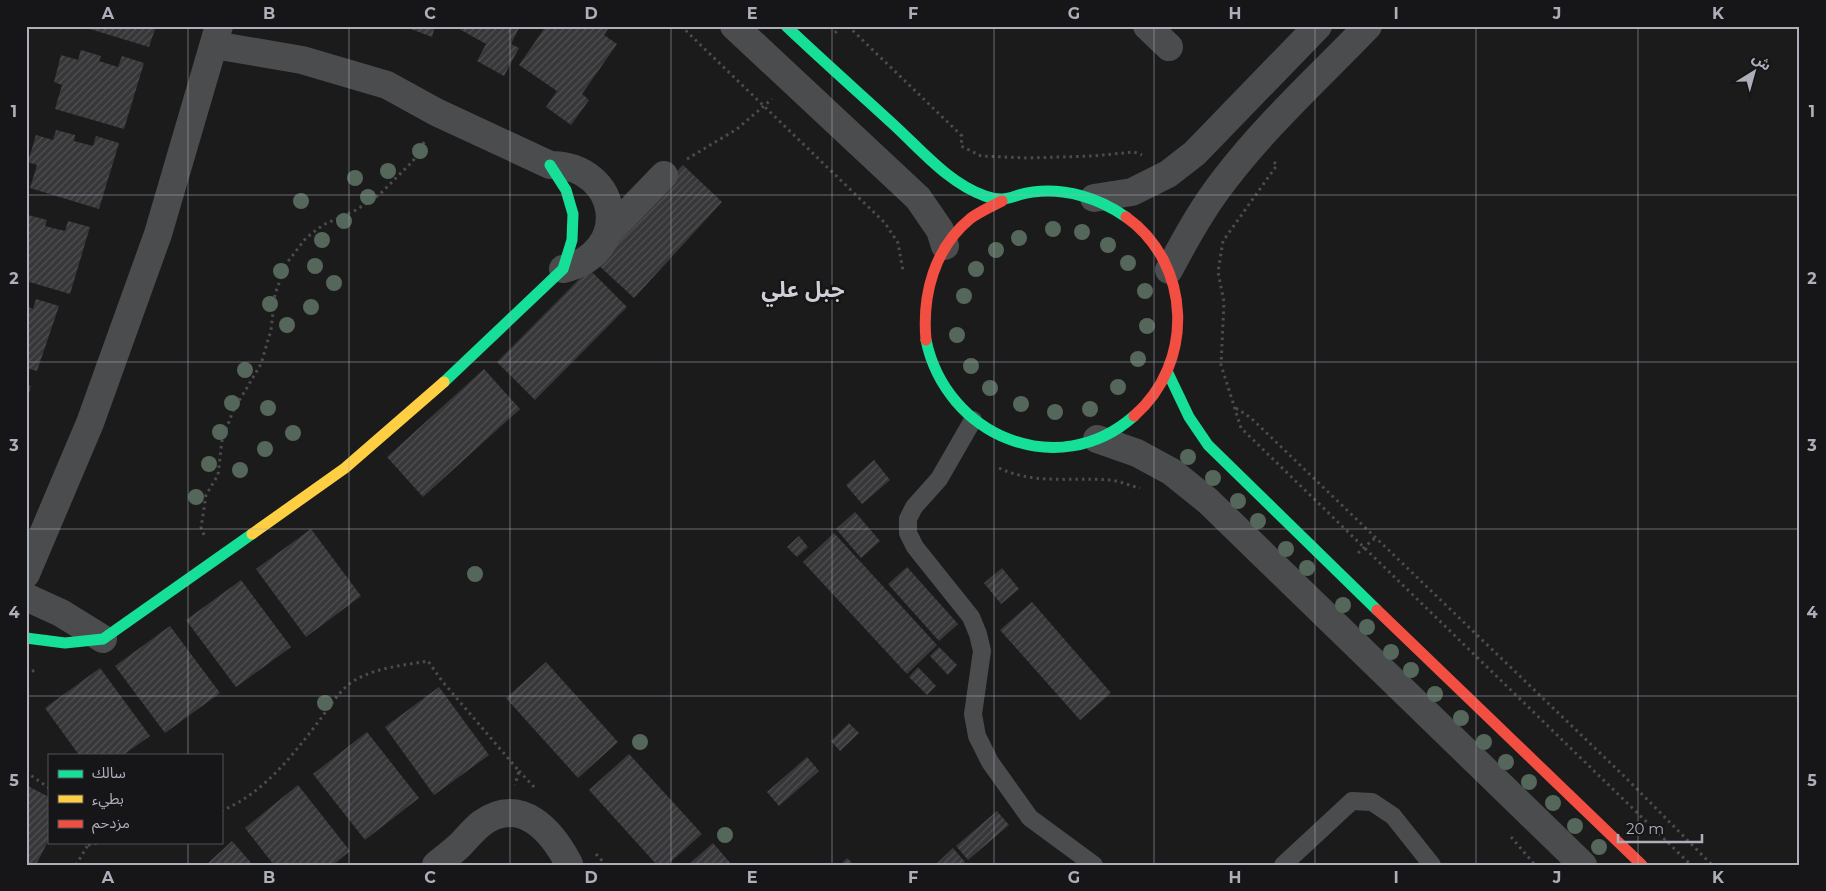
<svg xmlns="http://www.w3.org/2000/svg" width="1826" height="891" viewBox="0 0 1826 891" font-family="Montserrat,'Noto Sans Arabic',sans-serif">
	<defs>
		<pattern id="building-hatch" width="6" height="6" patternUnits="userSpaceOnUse" patternTransform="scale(1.25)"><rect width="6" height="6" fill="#373739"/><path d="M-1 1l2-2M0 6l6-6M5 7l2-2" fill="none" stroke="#515154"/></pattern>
	</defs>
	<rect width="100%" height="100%" fill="#1b1b1b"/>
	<path fill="url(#building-hatch)" d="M80 26H156L149 47Z
		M403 26H435L432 37Z
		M454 26H520L511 44 519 48 504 76 477 61 486 44Z
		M546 26H610L604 35 617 44 582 94 589 100 571 125 546 107 557 91 519 65Z
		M81 50 101 56 99 61 118 67 122 56 144 63 124 129 55 109 62 85 54 82 61 55 78 60Z
		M56 130 75 135 74 141 93 146 96 136 119 143 99 209 30 188 37 165 28 162 36 135 53 140Z
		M683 165 722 202 634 298 594 261Z
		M28 215 47 220 45 226 65 231 68 221 90 227 70 294 26 281Z
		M589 269 627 307 535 400 497 362Z
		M36 299 59 306 37 371 26 368V306L33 309Z
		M484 369 520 409 423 497 387 457Z
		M26 384 31 386 27 400H26Z
		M874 460 890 480 862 504 846 485Z
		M855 512 880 541 861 558 836 529Z
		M311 529 361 596 306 637 256 569Z
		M834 533 937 645 907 674 803 562Z
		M799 536 808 547 797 557 787 547Z
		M907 567 958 624 939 641 888 584Z
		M1002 568 1019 589 1001 604 984 583Z
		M241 580 291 647 236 687 186 620Z
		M1032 602 1111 693 1080 720 1000 630Z
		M170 626 220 693 165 733 115 666Z
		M939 647 957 665 948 675 930 656Z
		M546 662 618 742 578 778 506 698Z
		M918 667 936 686 927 695 909 677Z
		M100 668 150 736 123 755H79L45 708Z
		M439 687 489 755 434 795 385 727Z
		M849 723 859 733 840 751 831 741Z
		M367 732 419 798 365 840 313 774Z
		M629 754 702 834 667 865H657L589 790Z
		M807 757 819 771 779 806 767 792Z
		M26 785 49 797V839L36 865H26Z
		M298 785 350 851 333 865H274L245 828Z
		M997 811 1009 825 968 860 956 846Z
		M232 841 253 865H206Z
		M713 843 732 865H688Z
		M953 848 965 862 962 865H935Z
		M847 858 854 865H840Z"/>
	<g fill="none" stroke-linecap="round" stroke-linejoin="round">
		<path stroke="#4c4c50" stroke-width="3" stroke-dasharray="2.5 4" stroke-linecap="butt" d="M681 26 885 223 898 243 903 271
			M848 26 962 136 961 146 981 156 1027 158 1093 156 1134 152 1142 155
			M835 33 841 26
			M687 159 737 129 772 99
			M1274 162 1277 165 1223 241 1218 272 1224 302 1221 365 1241 428 1691 865
			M1236 408 1251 418 1624 776 1712 865
			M999 468C1035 485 1072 477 1110 480 1120 481 1130 486 1140 488
			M204 535 201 528 206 495 218 475 222 440 233 411 261 364 271 330 275 294 286 264 306 238 323 225 356 210 379 195 413 161 426 139
			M1358 553 1376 537
			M26 674 37 669
			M519 771 536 789
			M26 772 49 788
			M221 811C264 793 291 757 319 721 331 705 342 685 361 677 381 667 406 665 428 661L442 681 519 771 515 785
			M1511 837 1535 865
			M88 845 104 842
			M596 854 606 865
			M76 865 88 845 87 842"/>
		<path stroke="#4b4c4e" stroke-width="18" d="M973 420 939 479 914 507 908 519V533L915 547 971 617 978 634 982 651 973 714 977 736 990 762 1030 818 1094 865
			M1283 865 1352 801 1372 802 1393 816 1432 865"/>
		<path stroke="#4b4c4e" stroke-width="28" d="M734 26 918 198 940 230 945 246
			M1147 26 1169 47
			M214 45 302 60 387 85 436 112 550 165C621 165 633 253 563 269
			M1094 198 1132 192 1168 174 1195 153 1318 26
			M607 234 664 175
			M1169 270C1186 238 1203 207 1225 179 1267 124 1320 76 1368 26
			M1097 439 1137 453 1172 472 1208 501 1583 865
			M26 574 90 423 158 234 219 26
			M26 597 61 613 103 639
			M436 865C444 858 453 852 460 845 467 838 474 829 482 823 521 795 552 831 569 864"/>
		<path stroke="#16e098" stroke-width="11" d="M786 26C822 60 859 93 895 126 923 152 949 183 985 196 1007 204 1013 194 1033 192 1066 188 1099 198 1126 217
			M926 340C946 436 1058 483 1134 416
			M1168 373 1189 417 1208 445 1377 610
			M444 382 563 269 572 240 573 214 566 190 550 165
			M26 638 65 643 103 639 252 534"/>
		<path stroke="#ffcf43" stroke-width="11" d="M252 534 345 468 444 382"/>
		<path stroke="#f24e42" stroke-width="11" d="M1126 217C1192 264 1195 363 1134 416
			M926 340C922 295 934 248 971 218 981 211 992 206 1002 201
			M1377 610 1642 865"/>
	</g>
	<g fill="#55675a">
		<circle cx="420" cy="151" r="8"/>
		<circle cx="388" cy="171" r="8"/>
		<circle cx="355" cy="178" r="8"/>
		<circle cx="368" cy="197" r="8"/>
		<circle cx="301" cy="201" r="8"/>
		<circle cx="344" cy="221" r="8"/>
		<circle cx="1053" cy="229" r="8"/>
		<circle cx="1082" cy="232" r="8"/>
		<circle cx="1019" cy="238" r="8"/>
		<circle cx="322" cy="240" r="8"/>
		<circle cx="1108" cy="245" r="8"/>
		<circle cx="996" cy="250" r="8"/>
		<circle cx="1128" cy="263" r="8"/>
		<circle cx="315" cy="266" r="8"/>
		<circle cx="976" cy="269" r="8"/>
		<circle cx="281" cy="271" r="8"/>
		<circle cx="334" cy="283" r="8"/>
		<circle cx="1145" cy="291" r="8"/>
		<circle cx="964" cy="296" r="8"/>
		<circle cx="270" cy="304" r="8"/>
		<circle cx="311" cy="307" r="8"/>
		<circle cx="287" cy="325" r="8"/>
		<circle cx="1147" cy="326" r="8"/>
		<circle cx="957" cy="335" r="8"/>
		<circle cx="1138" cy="359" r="8"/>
		<circle cx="971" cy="366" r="8"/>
		<circle cx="245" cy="370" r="8"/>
		<circle cx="1118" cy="387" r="8"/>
		<circle cx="990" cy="388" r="8"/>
		<circle cx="232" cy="403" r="8"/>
		<circle cx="1021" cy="404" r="8"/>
		<circle cx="268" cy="408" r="8"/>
		<circle cx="1090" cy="409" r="8"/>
		<circle cx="1055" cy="412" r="8"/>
		<circle cx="220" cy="432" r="8"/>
		<circle cx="293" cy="433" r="8"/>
		<circle cx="265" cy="449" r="8"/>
		<circle cx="1188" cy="457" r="8"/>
		<circle cx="209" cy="464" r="8"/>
		<circle cx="240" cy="470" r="8"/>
		<circle cx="1213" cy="478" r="8"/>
		<circle cx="196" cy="497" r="8"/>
		<circle cx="1238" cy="501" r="8"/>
		<circle cx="1258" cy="521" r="8"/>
		<circle cx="1286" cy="549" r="8"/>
		<circle cx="1307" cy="568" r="8"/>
		<circle cx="475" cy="574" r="8"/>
		<circle cx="1343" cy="605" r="8"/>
		<circle cx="1367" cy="627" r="8"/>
		<circle cx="1391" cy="652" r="8"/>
		<circle cx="1411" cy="670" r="8"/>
		<circle cx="1435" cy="694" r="8"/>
		<circle cx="325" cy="703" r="8"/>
		<circle cx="1461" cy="718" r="8"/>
		<circle cx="640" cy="742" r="8"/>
		<circle cx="1484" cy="742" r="8"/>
		<circle cx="1506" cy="762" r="8"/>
		<circle cx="1529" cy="782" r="8"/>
		<circle cx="1553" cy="803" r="8"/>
		<circle cx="1575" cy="826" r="8"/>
		<circle cx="725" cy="835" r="8"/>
		<circle cx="1599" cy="847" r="8"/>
	</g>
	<path fill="none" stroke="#adafbb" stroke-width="1" stroke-opacity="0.55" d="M188 26V755M349 26V865M510 26V865M671 26V865M832 26V865M994 26V865M1154 26V865M1315 26V865M1476 26V865M1638 26V865M26 195H1800M26 362H1800M26 529H1800M26 696H1800M188 842V865"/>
	<g text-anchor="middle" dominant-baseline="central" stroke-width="5" stroke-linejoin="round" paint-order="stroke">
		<g font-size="22" font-weight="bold" fill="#cecfd7" stroke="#161517">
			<text x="803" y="289">جبل علي</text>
		</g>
	</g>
	<rect width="1826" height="891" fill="none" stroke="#161517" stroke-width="55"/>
	<rect x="48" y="754" width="175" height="90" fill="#161517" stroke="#525359"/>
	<rect x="58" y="770" width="25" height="8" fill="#16e098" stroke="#525359"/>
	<text x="92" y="778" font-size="15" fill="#adafbb">سالك</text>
	<rect x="58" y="795" width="25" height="8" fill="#ffcf43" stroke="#525359"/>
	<text x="92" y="804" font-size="15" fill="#adafbb">بطيء</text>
	<rect x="58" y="820" width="25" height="8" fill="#f24e42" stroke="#525359"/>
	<text x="92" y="828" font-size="15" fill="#adafbb">مزدحم</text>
	<g transform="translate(1754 72) rotate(37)" stroke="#161517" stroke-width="4" paint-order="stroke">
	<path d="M0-4L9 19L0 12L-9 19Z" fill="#adafbb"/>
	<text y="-8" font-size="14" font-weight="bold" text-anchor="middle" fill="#adafbb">ش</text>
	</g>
	<path d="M1618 834v8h84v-8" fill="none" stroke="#adafbb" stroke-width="2.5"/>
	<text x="1626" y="834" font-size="15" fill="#adafbb" stroke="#161517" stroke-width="4" paint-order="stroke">20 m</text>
	<rect x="28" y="28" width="1770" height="836" fill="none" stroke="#adafbb" stroke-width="2"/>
	<g font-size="16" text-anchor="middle" font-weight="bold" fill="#adafbb">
		<text x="108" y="19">A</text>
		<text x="269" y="19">B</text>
		<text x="430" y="19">C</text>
		<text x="591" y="19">D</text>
		<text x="752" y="19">E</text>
		<text x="913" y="19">F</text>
		<text x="1074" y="19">G</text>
		<text x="1235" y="19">H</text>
		<text x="1396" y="19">I</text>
		<text x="1557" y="19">J</text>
		<text x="1718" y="19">K</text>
		<text x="14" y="117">1</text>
		<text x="1812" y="117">1</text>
		<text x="14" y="284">2</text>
		<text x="1812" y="284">2</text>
		<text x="14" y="451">3</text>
		<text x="1812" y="451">3</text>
		<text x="14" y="618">4</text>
		<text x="1812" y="618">4</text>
		<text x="14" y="786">5</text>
		<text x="1812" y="786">5</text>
		<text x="108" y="883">A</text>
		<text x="269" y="883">B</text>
		<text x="430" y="883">C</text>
		<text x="591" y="883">D</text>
		<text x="752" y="883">E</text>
		<text x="913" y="883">F</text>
		<text x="1074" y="883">G</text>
		<text x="1235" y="883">H</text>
		<text x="1396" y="883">I</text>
		<text x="1557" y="883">J</text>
		<text x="1718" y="883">K</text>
	</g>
</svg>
